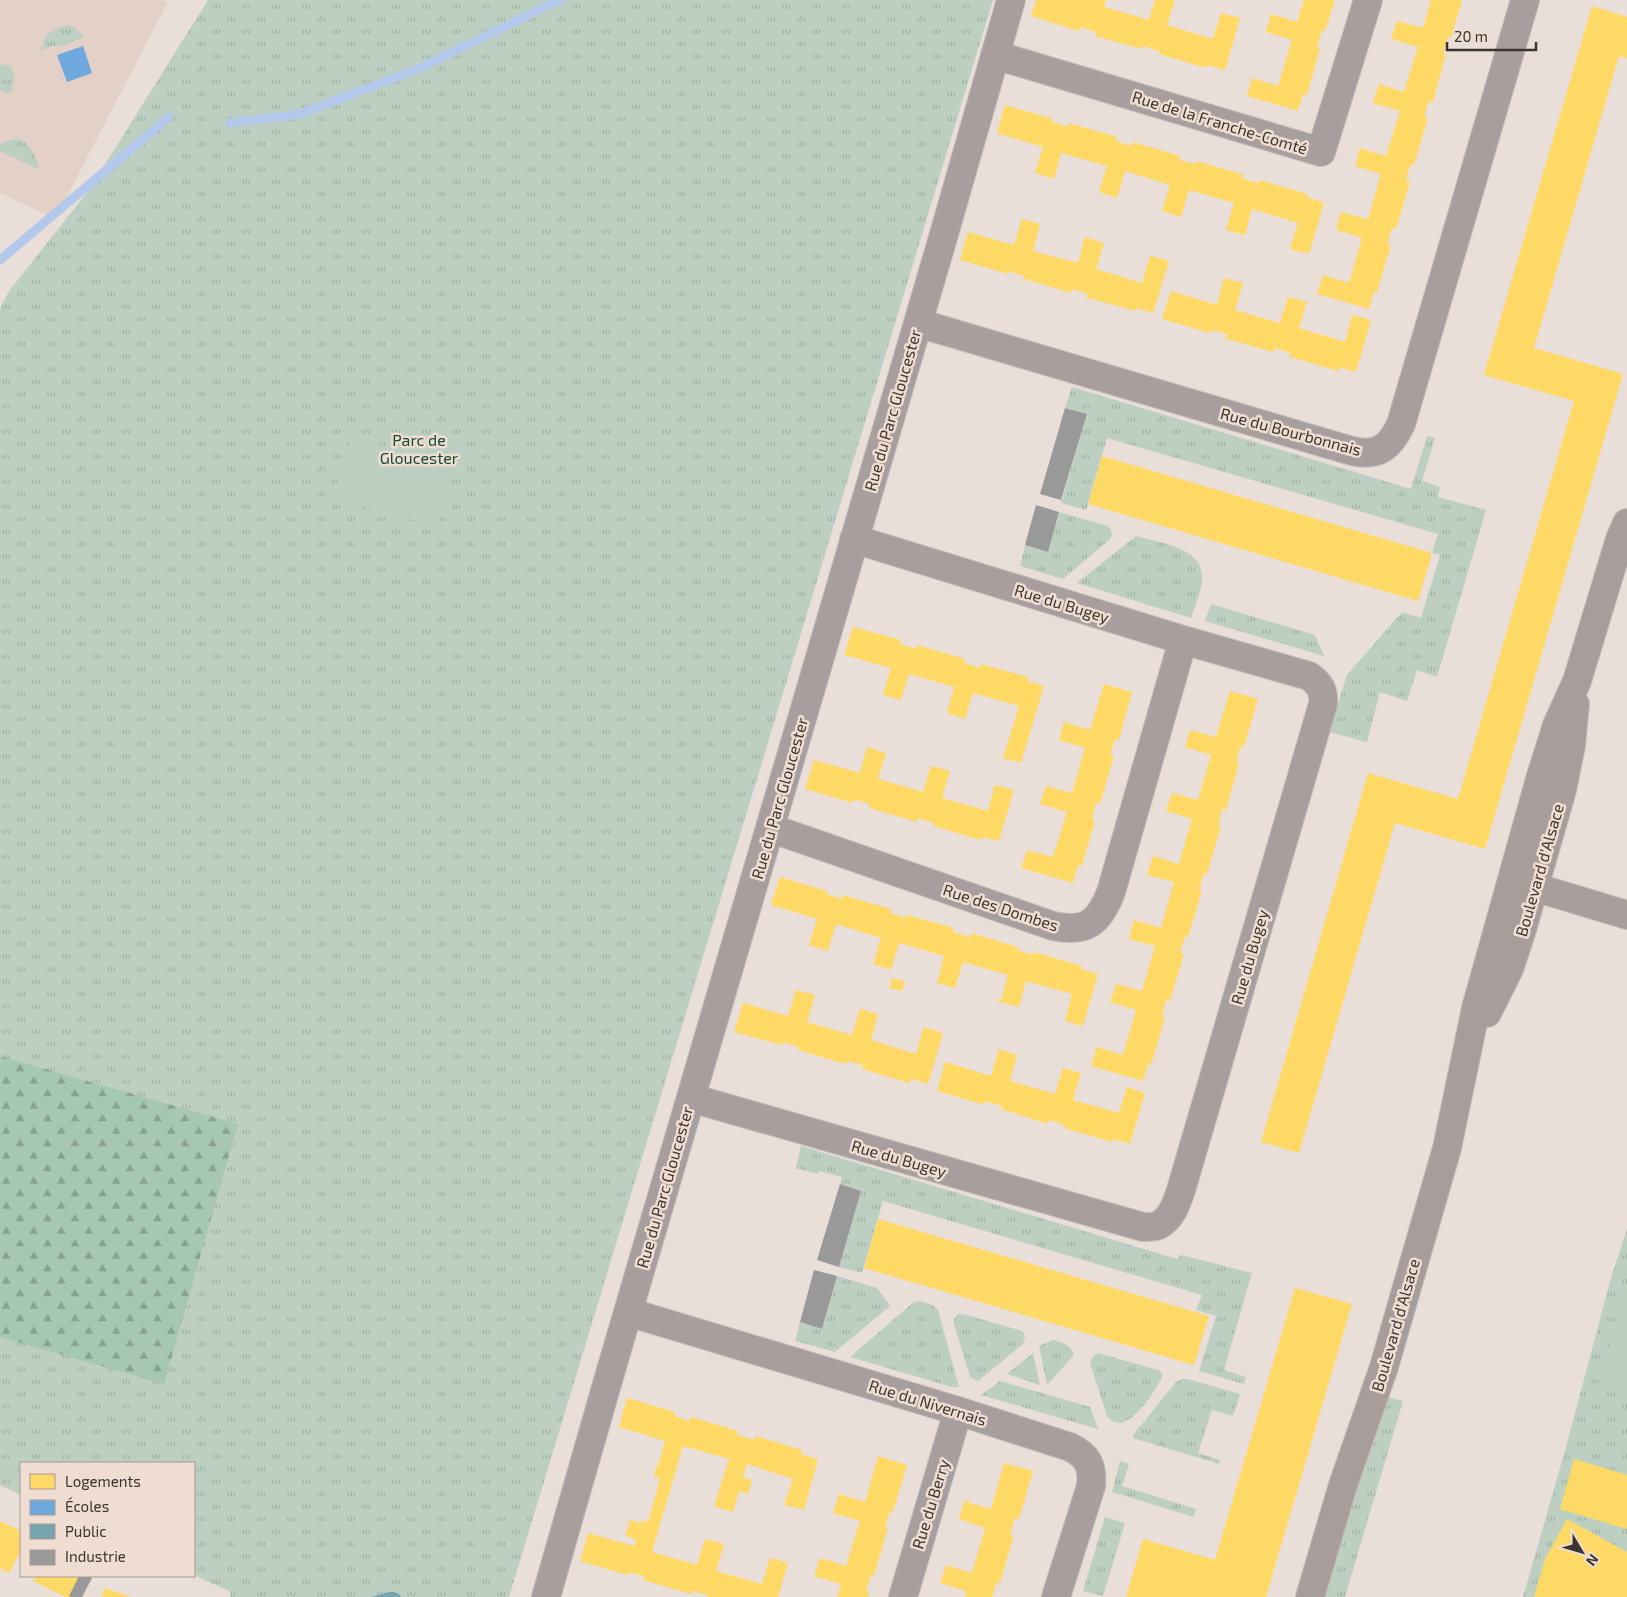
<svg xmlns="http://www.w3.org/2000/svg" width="1627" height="1597" viewBox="0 0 1627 1597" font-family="'Exo 2',sans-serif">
	<defs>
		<pattern id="grass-tufts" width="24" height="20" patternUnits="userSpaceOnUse" patternTransform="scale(1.25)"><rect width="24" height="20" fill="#bccfc0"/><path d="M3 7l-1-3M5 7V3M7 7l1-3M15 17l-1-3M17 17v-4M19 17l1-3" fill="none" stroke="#a2b2a5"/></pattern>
		<pattern id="forest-firs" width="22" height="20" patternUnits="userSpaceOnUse" patternTransform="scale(1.25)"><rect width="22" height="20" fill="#a6c7b3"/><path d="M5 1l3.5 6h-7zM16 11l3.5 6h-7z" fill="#88a292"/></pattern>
	</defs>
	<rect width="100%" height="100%" fill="#e9ded8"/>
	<path fill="#e3d0c6" d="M0 0H163L168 2 55 219 0 193Z"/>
	<path fill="url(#grass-tufts)" d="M208 0H993L509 1597H230L231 1592 194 1575V1463H21V1495L0 1485V309L9 291 89 190Z
		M71 25 85 37 61 46H52L40 51 46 35 60 27Z
		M0 64 11 66 15 79 13 83 12 92C7 94 3 93 0 88Z
		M13 139C30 139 33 153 39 167L38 169 0 151V144Z
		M1072 387 1411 489 1427 436 1435 438 1422 481 1440 487 1438 497 1486 510 1437 677 1417 670 1407 701 1380 692 1367 742 1329 732 1347 675 1402 612 1421 618 1440 555 1432 553 1438 534 1107 438 1086 510 1061 503 1087 414 1065 408Z
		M1059 512 1108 526 1111 530 1112 535 1110 539 1063 579 1020 566 1025 545 1048 552Z
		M1136 536C1160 543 1205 547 1202 580 1201 592 1195 606 1191 618L1077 583Z
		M1211 604 1315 635 1324 656 1205 621Z
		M801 1146 1177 1259 1181 1255 1252 1273 1224 1370 1246 1377 1244 1384 1199 1371 1216 1316 1196 1310 1202 1295 883 1201 862 1273 839 1267 861 1191 840 1184 842 1177 819 1171 818 1174 796 1168Z
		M1627 1229V1597H1523L1566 1447 1611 1278Z
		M837 1276 877 1288 890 1306 835 1352 795 1341 800 1322 822 1329Z
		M920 1301 932 1305 938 1310 959 1387H952L850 1357 914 1302Z
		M963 1314 1022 1331 1025 1336 1023 1344 978 1381 970 1377 954 1324V1319L957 1315Z
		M1053 1340C1063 1343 1070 1344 1074 1355L1047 1385 1039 1346Z
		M1033 1353 1040 1385 1007 1374Z
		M1098 1353 1158 1370 1163 1374C1158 1388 1138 1417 1124 1422 1116 1425 1112 1421 1107 1416L1090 1363 1092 1358Z
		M1182 1379H1188L1240 1394 1233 1416 1212 1410 1198 1453 1220 1460 1219 1464 1133 1438 1134 1434 1176 1382Z
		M1000 1381 1090 1407 1098 1429 981 1395Z
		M1388 1397 1403 1401 1345 1597H1323L1352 1497Z
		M1120 1461 1129 1464 1122 1486 1196 1509 1194 1517 1112 1492Z
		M1105 1517 1125 1523 1103 1596 1083 1591Z"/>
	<path fill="url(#forest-firs)" d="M0 1056 238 1124 164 1384 0 1337Z"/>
	<path fill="#bccfc0" d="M351 437 455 465 438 527 334 498Z
		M1627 1288V1395L1598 1386Z"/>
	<path fill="#ffd966" d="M1036 0H1106L1104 7 1149 20 1155 0H1175L1167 25 1213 39 1221 13 1240 18 1225 70 1207 65 1206 68 1159 54 1160 51 1143 46 1142 49 1095 36 1096 32 1080 27 1079 31 1031 16Z
		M1304 0H1335L1325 31 1322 30 1317 47 1320 48 1307 95 1303 94 1298 111 1247 96 1252 78 1278 86 1292 40 1266 32 1271 14 1297 22Z
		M1431 0H1462L1451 38 1448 37 1443 53 1446 54 1433 102 1429 101 1424 117 1428 118 1414 165H1410L1406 181 1410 182 1396 229 1392 228 1387 245H1391L1377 292H1374L1369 309 1317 294 1323 275 1349 283 1362 238 1336 230 1341 212 1368 219 1381 174 1355 166 1360 148 1386 156 1400 111 1373 103 1379 84 1404 92 1418 47 1391 39 1397 21 1423 28Z
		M1592 6 1627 17V58L1619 56 1534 348 1623 374 1485 849 1395 823 1299 1153 1261 1142 1368 773 1458 799 1574 401 1484 375Z
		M1005 105 1053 119 1052 122 1068 127 1069 123 1117 137 1116 141 1132 146 1133 142 1180 156 1179 160 1196 164 1197 161 1244 175 1243 179 1259 183 1260 180 1307 194V197L1324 203 1309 254 1290 249 1298 223 1252 209 1245 235 1226 230 1234 203 1189 190 1181 217 1162 211 1170 185 1125 171 1117 198 1099 192 1107 166 1061 153 1054 179 1035 173 1043 147 997 133Z
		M1022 219 1040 224 1033 251 1078 263 1085 237 1104 243 1096 269 1142 283 1150 256 1169 261 1153 313 1136 308 1135 311 1089 298 1088 300 1086 299 1088 294 1072 289 1071 293 1025 279V282L1023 281 1024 276 1008 271V274L960 260 968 232 1014 245Z
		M1224 278 1243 283 1235 310 1280 323 1288 297 1307 302 1299 328 1345 342 1352 315 1371 320 1356 372 1339 367 1338 371 1291 357V359L1289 358 1291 353 1275 348 1273 352 1228 339 1227 341 1225 340 1227 334 1211 330 1210 333 1162 319 1171 291 1217 305Z
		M1102 456 1432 553 1418 601 1088 504Z
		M853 627 901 640 900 644 917 649V645L965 659 964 663 980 668 981 664 1028 677 1027 681 1044 686 1021 763 1003 758 1019 706 973 693 965 719 947 713 954 687 909 674 901 700 883 695 891 668 844 655Z
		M1104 684 1132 692 1119 740 1115 739 1110 755 1114 756 1100 804 1096 802 1092 819 1095 820 1082 866 1078 865 1073 883 1021 868 1027 850 1053 857 1067 812 1040 804 1046 786 1072 793 1085 748 1059 740 1064 722 1090 730Z
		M1230 691 1258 699 1244 747 1241 745 1236 762 1239 763 1226 810 1222 809 1218 826H1221L1207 874 1204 873 1199 889 1202 890 1188 937 1185 936 1180 953 1184 954 1170 1001 1166 1000 1162 1017 1165 1018 1151 1065 1148 1064 1143 1081 1091 1066 1097 1047 1123 1055 1136 1010 1110 1002 1116 984 1142 991 1155 946 1129 939 1134 920 1161 928 1174 882 1147 875 1153 856 1179 864 1192 819 1166 811 1172 793 1198 800 1211 755 1185 747 1190 730 1216 737Z
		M867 747 886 753 878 779 923 792 931 766 950 771 942 798 988 811 995 785 1014 790 999 841 982 837 981 840 933 826 934 823 918 818 917 822 869 808 870 804 854 799 853 803 805 789 814 760 860 773Z
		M780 877 827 891 826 894 842 899 843 895 891 909 890 913 906 918 907 915 954 928 953 932 970 937 971 933 1018 947 1017 950 1033 955 1034 952 1082 966 1081 969 1098 974 1083 1026 1065 1021 1072 994 1026 981 1019 1007 997 1001V999L1001 1000 1008 975 963 962 955 988 937 983 944 956 899 943 891 970 873 964 881 938 836 924 828 951 809 945 817 919 771 905Z
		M892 978 905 981 902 991 889 988Z
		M796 990 815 995 807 1022 852 1035 860 1009 878 1014 871 1040 916 1054 924 1027 943 1033 928 1084 911 1079 909 1083 862 1069 863 1065 847 1061 845 1064 798 1050 799 1047 783 1042 782 1045 734 1032 743 1003 788 1016Z
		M999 1049 1017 1055 1010 1081 1055 1094 1063 1068 1081 1073 1073 1100 1119 1113 1127 1087 1145 1093 1130 1144 1113 1139 1112 1142 1064 1128 1065 1125 1049 1120 1048 1124 1001 1109 1002 1106 985 1101V1105L937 1091 945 1062 991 1076Z
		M878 1219 1209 1316 1194 1365 864 1268Z
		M1295 1288 1352 1304 1266 1597H1126L1143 1539 1215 1560Z
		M627 1398 675 1412 674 1416 689 1421 691 1417 738 1431 737 1435 754 1440 755 1436 802 1450 801 1454 818 1459 804 1510 781 1504 785 1503 793 1479 747 1464 743 1478 752 1480 748 1494 739 1491 733 1512 714 1506 729 1459 683 1446 652 1552 697 1565 705 1539 724 1544 716 1571 762 1584 770 1558 788 1563 778 1597H708V1595L692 1591 691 1594 643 1580 644 1576 628 1572 627 1575 580 1561 588 1533 634 1546 636 1539 625 1536 630 1520 641 1523V1520L648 1522 656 1495 660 1478 654 1477 656 1467 658 1466 665 1441 619 1427Z
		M878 1456 907 1465 893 1512 890 1511 885 1527 888 1528 874 1576 871 1575 866 1591 869 1592 868 1597H837L841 1584 814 1576 820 1558 846 1566 860 1521 833 1513 839 1494 865 1502Z
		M1574 1459 1627 1475V1529L1560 1509Z
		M1004 1463 1033 1471 1019 1519 1015 1518 1010 1534 1014 1535 1000 1583 997 1582 992 1597H965L966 1591 940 1583 946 1565 972 1573 985 1528 959 1519 964 1501 991 1509Z
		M1567 1519 1627 1552V1597H1534L1545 1559Z
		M0 1521 21 1531V1553L20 1552 9 1573 0 1568Z
		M36 1576H87L92 1578 82 1597H65L33 1581Z
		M104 1588 131 1597H102Z"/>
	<path fill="#6fa8dc" d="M83 46 92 73 67 82 57 55Z"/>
	<path fill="#76a5af" d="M389 1592H394L399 1594 401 1597H371Z"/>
	<path fill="#999" d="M1065 408 1087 414 1061 500 1040 494Z
		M1036 505 1059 512 1048 552 1025 545Z
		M840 1184 861 1191 839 1267 817 1260Z
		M814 1270 837 1276 822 1329 800 1322Z
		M79 1576H87L92 1578 82 1597H71L69 1596Z"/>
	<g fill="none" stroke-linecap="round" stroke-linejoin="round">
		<path stroke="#b4c8ec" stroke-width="9" d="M230 123 300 114 413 71 560 0
			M0 260 169 117"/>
		<g stroke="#c5bdb8" stroke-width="30">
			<path id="street" d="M995 55 1321 152 1368 0
				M918 323 1352 451C1379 457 1390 447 1401 424L1525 0
				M770 828 1053 926C1086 933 1099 923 1111 892L1183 640
				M1534 887 1627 915
				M691 1098 1143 1227C1148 1227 1155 1227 1159 1225 1172 1218 1177 1202 1181 1190L1323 704C1324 690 1320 684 1309 676L1183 640 854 539
				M628 1312 958 1411 1070 1447C1088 1456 1093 1466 1091 1486L1056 1597
				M546 1597 611 1370 942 241 1011 0
				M903 1597 958 1411"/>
		</g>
		<g stroke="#c5bdb8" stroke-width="30">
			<path id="secondary" d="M1487 1013 1509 969 1521 933 1562 790 1571 746 1575 704
				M1310 1597 1343 1485 1384 1367 1447 1148 1476 1008 1540 779 1557 725 1577 681 1620 539 1627 523"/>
		</g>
		<use href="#street" stroke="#a89e9e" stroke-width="28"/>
		<use href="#secondary" stroke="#a99d9c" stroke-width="28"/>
	</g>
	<g text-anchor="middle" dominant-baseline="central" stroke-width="5" stroke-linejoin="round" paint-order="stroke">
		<g font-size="16" fill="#3b3430" stroke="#efddd2">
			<text transform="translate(1220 122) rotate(17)">Rue de la Franche-Comté</text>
			<text transform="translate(892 410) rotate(-74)">Rue du Parc Gloucester</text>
			<text transform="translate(1291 431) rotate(15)">Rue du Bourbonnais</text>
			<text transform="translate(1062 603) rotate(17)">Rue du Bugey</text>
			<text transform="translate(779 798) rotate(-74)">Rue du Parc Gloucester</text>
			<text transform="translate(1539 870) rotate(-74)">Boulevard d'Alsace</text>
			<text transform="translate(1001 907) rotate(18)">Rue des Dombes</text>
			<text transform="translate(1249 957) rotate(-74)">Rue du Bugey</text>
			<text transform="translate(899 1158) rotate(16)">Rue du Bugey</text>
			<text transform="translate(664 1187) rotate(-74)">Rue du Parc Gloucester</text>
			<text transform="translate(1395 1325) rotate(-74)">Boulevard d'Alsace</text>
			<text transform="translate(928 1402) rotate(17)">Rue du Nivernais</text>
			<text transform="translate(930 1504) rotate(-73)">Rue du Berry</text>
		</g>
		<g font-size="16" fill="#144c36" stroke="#efddd2">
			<text x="419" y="439">Parc de<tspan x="419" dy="18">Gloucester</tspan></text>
		</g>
	</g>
	<rect x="20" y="1462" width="175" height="115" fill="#efddd2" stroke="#a79991"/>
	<rect x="30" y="1474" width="25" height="15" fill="#ffd966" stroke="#a79991"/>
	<text x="65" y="1487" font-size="15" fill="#3b3430">Logements</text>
	<rect x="30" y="1500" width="25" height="15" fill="#6fa8dc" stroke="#a79991"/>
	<text x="65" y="1512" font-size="15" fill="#3b3430">Écoles</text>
	<rect x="30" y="1524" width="25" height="15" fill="#76a5af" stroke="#a79991"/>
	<text x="65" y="1537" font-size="15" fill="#3b3430">Public</text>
	<rect x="30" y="1550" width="25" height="15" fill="#999999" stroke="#a79991"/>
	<text x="65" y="1562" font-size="15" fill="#3b3430">Industrie</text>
	<g transform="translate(1582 1552) rotate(128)" stroke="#efddd2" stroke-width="4" paint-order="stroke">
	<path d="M0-4L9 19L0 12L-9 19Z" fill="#3b3430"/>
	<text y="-8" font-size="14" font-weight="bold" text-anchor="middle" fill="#3b3430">N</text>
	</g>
	<path d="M1447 42v8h89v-8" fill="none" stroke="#3b3430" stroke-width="2.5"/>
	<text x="1454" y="42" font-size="15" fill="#3b3430" stroke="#efddd2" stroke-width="4" paint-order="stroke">20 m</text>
</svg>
